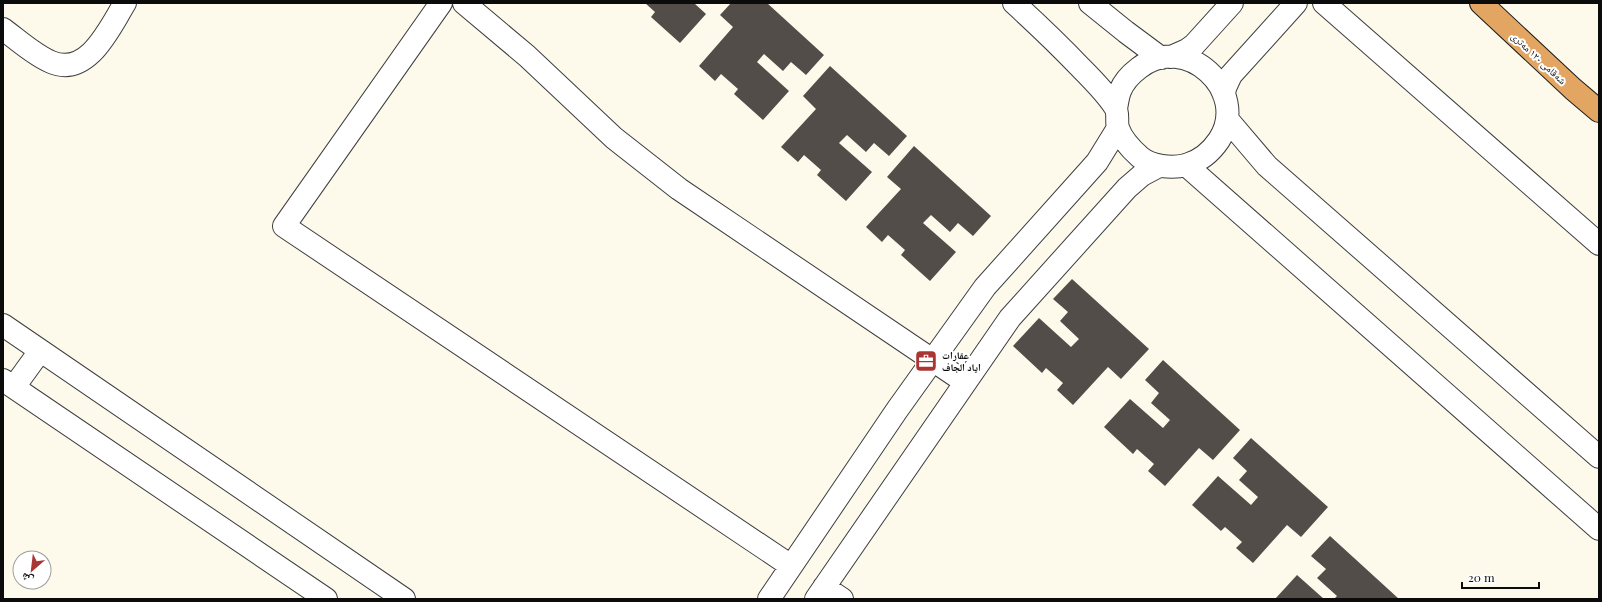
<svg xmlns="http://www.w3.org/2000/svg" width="1602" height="602" viewBox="0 0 1602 602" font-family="'Playfair Display','Noto Naskh Arabic',serif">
	<rect width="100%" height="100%" fill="#fdfaeb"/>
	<path fill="#524d49" d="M645 3H694L706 14 680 43 651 17 655 12Z
		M731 3H767L824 55 806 75 791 62 783 71 764 54 757 62 789 91 763 120 734 94 738 89 721 74 715 81 699 66 733 27 720 15Z
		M830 66 907 136 889 156 874 143 866 152 847 135 839 143 872 172 846 201 817 175 821 170 804 155 798 162 781 147 816 109 803 96Z
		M914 146 991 216 973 236 958 223 950 232 931 215 923 223 956 252 930 281 901 255 905 250 888 235 882 242 866 227 901 189 887 177Z
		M1072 279 1149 349 1121 379 1108 367 1073 405 1057 390 1063 383 1046 368 1042 373 1013 346 1039 318 1071 347 1079 339 1060 321 1068 312 1053 299Z
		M1163 360 1240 430 1213 460 1199 448 1165 486 1148 471 1154 464 1137 449 1133 454 1104 427 1130 399 1163 428 1170 420 1151 403 1159 393 1145 380Z
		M1251 438 1328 507 1301 537 1287 525 1253 563 1236 548 1242 542 1225 527 1221 531 1192 505 1218 476 1251 505 1258 497 1239 480 1247 471 1233 458Z
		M1330 536 1399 599H1334L1337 596 1317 578 1326 569 1311 556Z
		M1297 575 1324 599H1275Z"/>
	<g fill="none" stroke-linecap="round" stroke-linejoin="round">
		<g stroke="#3e3e3e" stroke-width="24">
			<path id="minor" d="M441 3 284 226 791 566
				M464 3 527 56 614 138 679 189 965 382
				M1014 3C1037 24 1060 46 1081 68 1093 80 1106 93 1115 107 1119 113 1116 122 1118 128 1122 140 1131 149 1140 157 1151 166 1171 169 1186 165 1200 161 1211 152 1219 140 1251 91 1185 31 1139 68 1131 74 1124 81 1120 91 1118 96 1117 103 1116 109
				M1090 3 1126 32 1161 58
				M1324 3 1599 244
				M3 29C18 40 34 55 51 62 88 78 110 27 125 3
				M1171 57 1187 50 1194 45 1232 3
				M1224 95 1225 88 1231 75 1296 3
				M1227 119 1267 166 1599 457
				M1186 165 1599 529
				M3 325 404 599
				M3 380 326 599
				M14 387 40 351
				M824 587 842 599
				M769 599 897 410 985 287 1097 162 1118 128
				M816 599 1010 318 1127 188 1142 175 1159 166"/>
		</g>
		<g stroke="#1c1c1c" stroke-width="24">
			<path id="highway" d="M1481 3 1573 89 1599 111"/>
		</g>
		<use href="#minor" stroke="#fff" stroke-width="22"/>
		<use href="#highway" stroke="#e3a662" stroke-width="22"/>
	</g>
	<defs>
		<g id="office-square" transform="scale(1.15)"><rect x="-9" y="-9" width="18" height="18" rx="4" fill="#aa3634" stroke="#fff"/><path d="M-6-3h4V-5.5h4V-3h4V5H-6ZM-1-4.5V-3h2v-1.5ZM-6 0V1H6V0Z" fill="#fff"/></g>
	</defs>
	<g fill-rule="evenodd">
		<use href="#office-square" x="926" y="361"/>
	</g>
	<g text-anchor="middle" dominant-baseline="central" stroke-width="4" stroke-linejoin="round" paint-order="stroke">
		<g font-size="10" fill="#0b0b0b" stroke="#fff">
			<text transform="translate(1539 58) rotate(43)">شەقامی ١٢٠ مەتری</text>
		</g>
		<g font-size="10" font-weight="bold" fill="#0b0b0b" stroke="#fff" text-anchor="start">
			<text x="942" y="355">عقارات<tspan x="942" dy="12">اياد الجاف</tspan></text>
		</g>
	</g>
	<rect width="1602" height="602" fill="none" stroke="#0b0b0b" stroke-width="8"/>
	<g transform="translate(32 570) rotate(208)"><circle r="19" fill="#ffffff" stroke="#9d9d9d"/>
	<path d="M0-3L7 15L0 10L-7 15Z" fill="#aa3634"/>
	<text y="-6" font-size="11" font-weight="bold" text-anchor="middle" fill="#0b0b0b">ش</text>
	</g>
	<path d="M1462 582v6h77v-6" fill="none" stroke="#0b0b0b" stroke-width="2"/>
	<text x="1468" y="582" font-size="12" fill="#0b0b0b" stroke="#ffffff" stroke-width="3" paint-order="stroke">20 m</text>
</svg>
